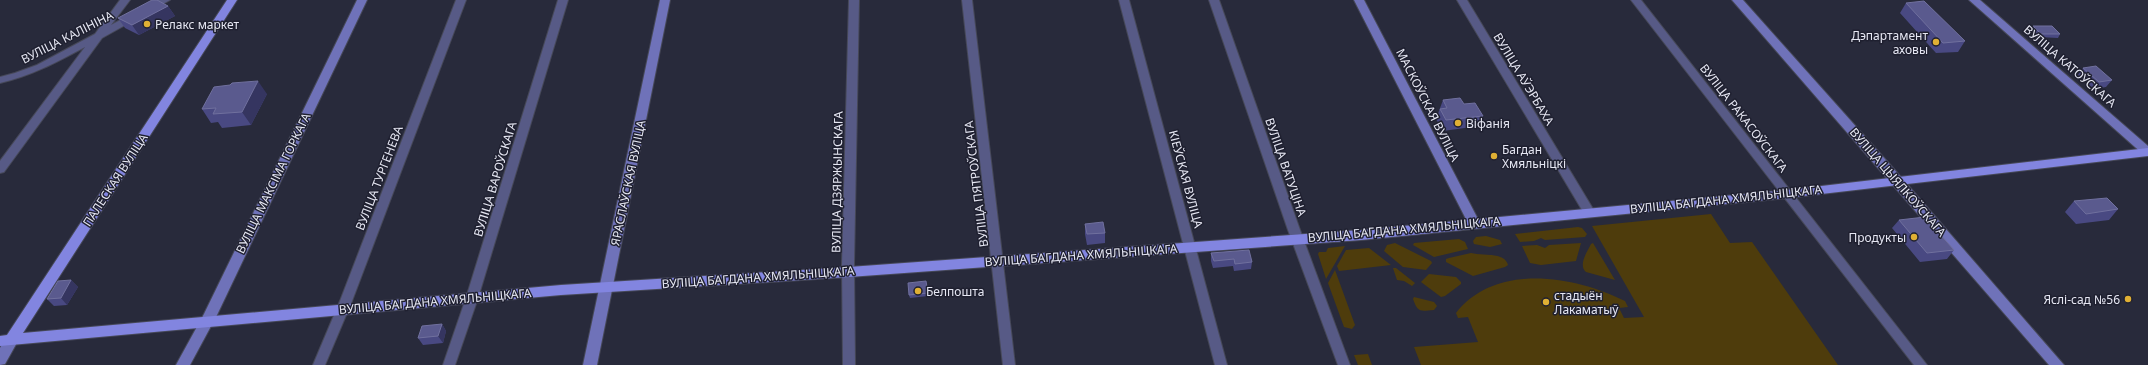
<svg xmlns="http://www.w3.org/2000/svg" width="2148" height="365" viewBox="0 0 2148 365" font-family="'Noto Sans',sans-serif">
	<rect width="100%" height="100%" fill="#282a3b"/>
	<path fill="#4e3c0c" d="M1711 214 1730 243 1752 242 1838 365H1421L1414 347 1478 342 1468 317 1458 318 1456 313C1496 262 1575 276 1625 301L1628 307 1619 308 1624 318 1644 317 1592 226Z
		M1578 227 1582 228 1587 234 1585 237 1545 240 1541 238 1534 241 1520 242 1515 234Z
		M1486 236 1500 240 1502 244 1490 247 1474 244 1473 241 1476 237Z
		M1459 239 1465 242 1468 249 1434 257 1413 245 1414 243Z
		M1395 243 1431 261 1432 263 1426 270 1403 267 1384 251 1387 245Z
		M1581 243 1576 261 1541 265 1530 263 1522 246 1537 245 1545 248 1549 245Z
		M1593 243 1615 280 1586 272C1578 265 1587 252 1591 244Z
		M1345 246 1326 279 1318 254 1319 252H1326L1328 248Z
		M1369 248 1391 265 1339 271 1337 266 1346 250Z
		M1471 253C1483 256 1505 252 1508 265L1505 267 1473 276 1446 262V259L1449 258Z
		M1393 268H1396L1415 283 1412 286 1404 281 1397 280Z
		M1335 270 1355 325 1352 329 1344 327 1328 283Z
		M1429 274 1456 277 1461 282V284L1445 296 1441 297 1421 282Z
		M1414 297 1434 302 1437 306 1434 310C1420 311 1418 313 1413 299Z
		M1368 354 1372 365H1358L1354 355Z"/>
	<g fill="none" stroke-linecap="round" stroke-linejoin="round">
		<g stroke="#464858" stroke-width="2">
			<path id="street" d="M120 0H130L111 25 158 0H170L102 38 4 172 0 173V161L85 47C57 62 31 76 0 83V77L15 73 37 65 95 34Z
				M456 0H466L352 301 325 365H313L340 301Z
				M558 0H568L478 298 455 365H443L466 298Z
				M849 0H859L854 265 855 365H843L842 265Z
				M962 0H972L1015 365H1003Z
				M1119 0H1129L1227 365H1215Z
				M1209 0H1219L1300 230 1350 365H1338L1288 230Z
				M1457 0H1467L1593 209 1595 212 1593 215H1585Z
				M1631 0H1641L1927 365H1914Z"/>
		</g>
		<g stroke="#464858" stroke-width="2">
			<path id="secondary" d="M357 0H367L217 315 190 365H176L204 314Z
				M660 0H670L597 365H583Z
				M1354 0H1364L1480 223 1478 226H1470L1468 223Z
				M1732 0H1743L1893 168 2064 365H2049Z
				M1969 0H1980L2148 146V156L2144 155Z
				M12 334 17 335 19 339 5 364 0 365V348L7 335Z"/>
		</g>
		<g stroke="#464858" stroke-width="2">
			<path id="primary" d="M227 0H237L23 333 561 285 849 267 1361 230 1787 190 2148 148V156L1787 198 1361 240 849 277 561 295 0 346V336L7 335Z"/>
		</g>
		<use href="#street" fill="#575a86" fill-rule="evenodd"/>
		<use href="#secondary" fill="#6f72b9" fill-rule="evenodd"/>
		<use href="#primary" fill="#8285e0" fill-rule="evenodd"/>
	</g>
	<path fill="#494982" d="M1906 3 1965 41 1958 52 1936 53 1900 13Z
		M168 6 175 16 139 35 125 28 118 18Z
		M2033 26 2060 34 2058 38 2039 37 2031 30Z
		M2083 68 2112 80 2106 87 2094 89 2078 75Z
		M267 94 251 125 222 128 218 122 211 123 202 109Z
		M1443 100 1464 104 1483 116 1479 126 1443 131 1436 119Z
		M2074 201 2118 209 2109 220 2076 224 2065 212Z
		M1899 220 1954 250 1947 259 1920 262 1892 228Z
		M1085 224 1105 233V243L1087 245 1085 234Z
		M1211 253 1252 262 1251 269 1234 271 1233 266 1213 268 1211 261Z
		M71 280 78 287 67 305 54 306 47 299Z
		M926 281 928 296 910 298 909 295Z
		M442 324 446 331 443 343 423 345 418 338Z"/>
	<path fill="#353560" d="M168 6 175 16 139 35 132 25Z
		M258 81 267 94 251 125 242 112Z
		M71 280 78 287 67 305 61 298Z
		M442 324 446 331 443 343 438 336Z"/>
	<path fill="#5a5a8e" stroke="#70709e" d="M152 0H157L168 6 132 25 118 18Z
		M1924 1 1965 41 1943 43 1906 3Z
		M2033 26H2052L2060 34H2041Z
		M2096 66 2112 80 2099 82 2083 68Z
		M258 81 242 112 213 114 216 108 202 109 214 87 230 85 232 83Z
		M1460 98 1464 104 1475 103 1483 116 1446 120 1440 109 1447 108 1443 100Z
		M2107 198 2118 209 2086 214 2074 201Z
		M1925 217 1954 250 1927 253 1899 220Z
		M1103 222 1105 233 1087 234 1085 224Z
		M1249 250 1252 262 1235 264 1234 259 1214 261 1211 253Z
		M71 280 61 298 47 299 58 281Z
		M926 281 928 293 909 295 908 283Z
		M442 324 438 336 418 338 422 326Z"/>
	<g fill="#e0b034" stroke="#1f2030" stroke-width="1.5">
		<circle cx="147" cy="24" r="4"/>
		<circle cx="1936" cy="42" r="4"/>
		<circle cx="1458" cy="123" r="4"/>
		<circle cx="1494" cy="156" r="4"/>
		<circle cx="1914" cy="237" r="4"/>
		<circle cx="918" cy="291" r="4"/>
		<circle cx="2128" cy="299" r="4"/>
		<circle cx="1546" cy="302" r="4"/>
	</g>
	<g text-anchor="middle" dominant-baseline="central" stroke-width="3" stroke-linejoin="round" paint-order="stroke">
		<g font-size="12" fill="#e6e7f3" stroke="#1f2030" text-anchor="start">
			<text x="155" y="24">Релакс маркет</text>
			<text x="1928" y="35" text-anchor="end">Дэпартамент<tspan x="1928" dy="14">аховы</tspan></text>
			<text x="1466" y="123">Віфанія</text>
			<text x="1502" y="149">Багдан<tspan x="1502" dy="14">Хмяльніцкі</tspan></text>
			<text x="1906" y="237" text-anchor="end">Продукты</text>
			<text x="926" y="291">Белпошта</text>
			<text x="1554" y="295">стадыён<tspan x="1554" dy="14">Лакаматыў</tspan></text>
			<text x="2120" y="299" text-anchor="end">Яслі-сад №56</text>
		</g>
		<g font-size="12" fill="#e6e7f3" stroke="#1f2030">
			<text transform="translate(67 37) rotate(-27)">ВУЛІЦА КАЛІНІНА</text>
			<text transform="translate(2070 66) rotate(41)">ВУЛІЦА КАТОЎСКАГА</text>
			<text transform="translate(1524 79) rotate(59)">ВУЛІЦА АЎЭРБАХА</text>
			<text transform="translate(1428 105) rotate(63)">МАСКОЎСКАЯ ВУЛІЦА</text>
			<text transform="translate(1744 118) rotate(52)">ВУЛІЦА РАКАСОЎСКАГА</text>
			<text transform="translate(1286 167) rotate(71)">ВУЛІЦА ВАТУЦІНА</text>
			<text transform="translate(379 178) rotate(-69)">ВУЛІЦА ТУРГЕНЕВА</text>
			<text transform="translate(495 179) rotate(-73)">ВУЛІЦА ВАРОЎСКАГА</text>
			<text transform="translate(1186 179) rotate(75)">КІЕЎСКАЯ ВУЛІЦА</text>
			<text transform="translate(115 180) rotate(-57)">ПАЛЕСКАЯ ВУЛІЦА</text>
			<text transform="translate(837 182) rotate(-89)">ВУЛІЦА ДЗЯРЖЫНСКАГА</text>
			<text transform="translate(1898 182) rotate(49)">ВУЛІЦА ЦЫЯЛКОЎСКАГА</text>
			<text transform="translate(273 183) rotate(-64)">ВУЛІЦА МАКСІМА ГОРКАГА</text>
			<text transform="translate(628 183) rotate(-78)">ЯРАСЛАЎСКАЯ ВУЛІЦА</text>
			<text transform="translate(976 184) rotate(-97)">ВУЛІЦА ПЯТРОЎСКАГА</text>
			<text transform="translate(1726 199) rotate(-6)">ВУЛІЦА БАГДАНА ХМЯЛЬНІЦКАГА</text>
			<text transform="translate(1404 229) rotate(-5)">ВУЛІЦА БАГДАНА ХМЯЛЬНІЦКАГА</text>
			<text transform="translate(1081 255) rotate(-4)">ВУЛІЦА БАГДАНА ХМЯЛЬНІЦКАГА</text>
			<text transform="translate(758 277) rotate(-4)">ВУЛІЦА БАГДАНА ХМЯЛЬНІЦКАГА</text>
			<text transform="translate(435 301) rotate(-5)">ВУЛІЦА БАГДАНА ХМЯЛЬНІЦКАГА</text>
		</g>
	</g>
</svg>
